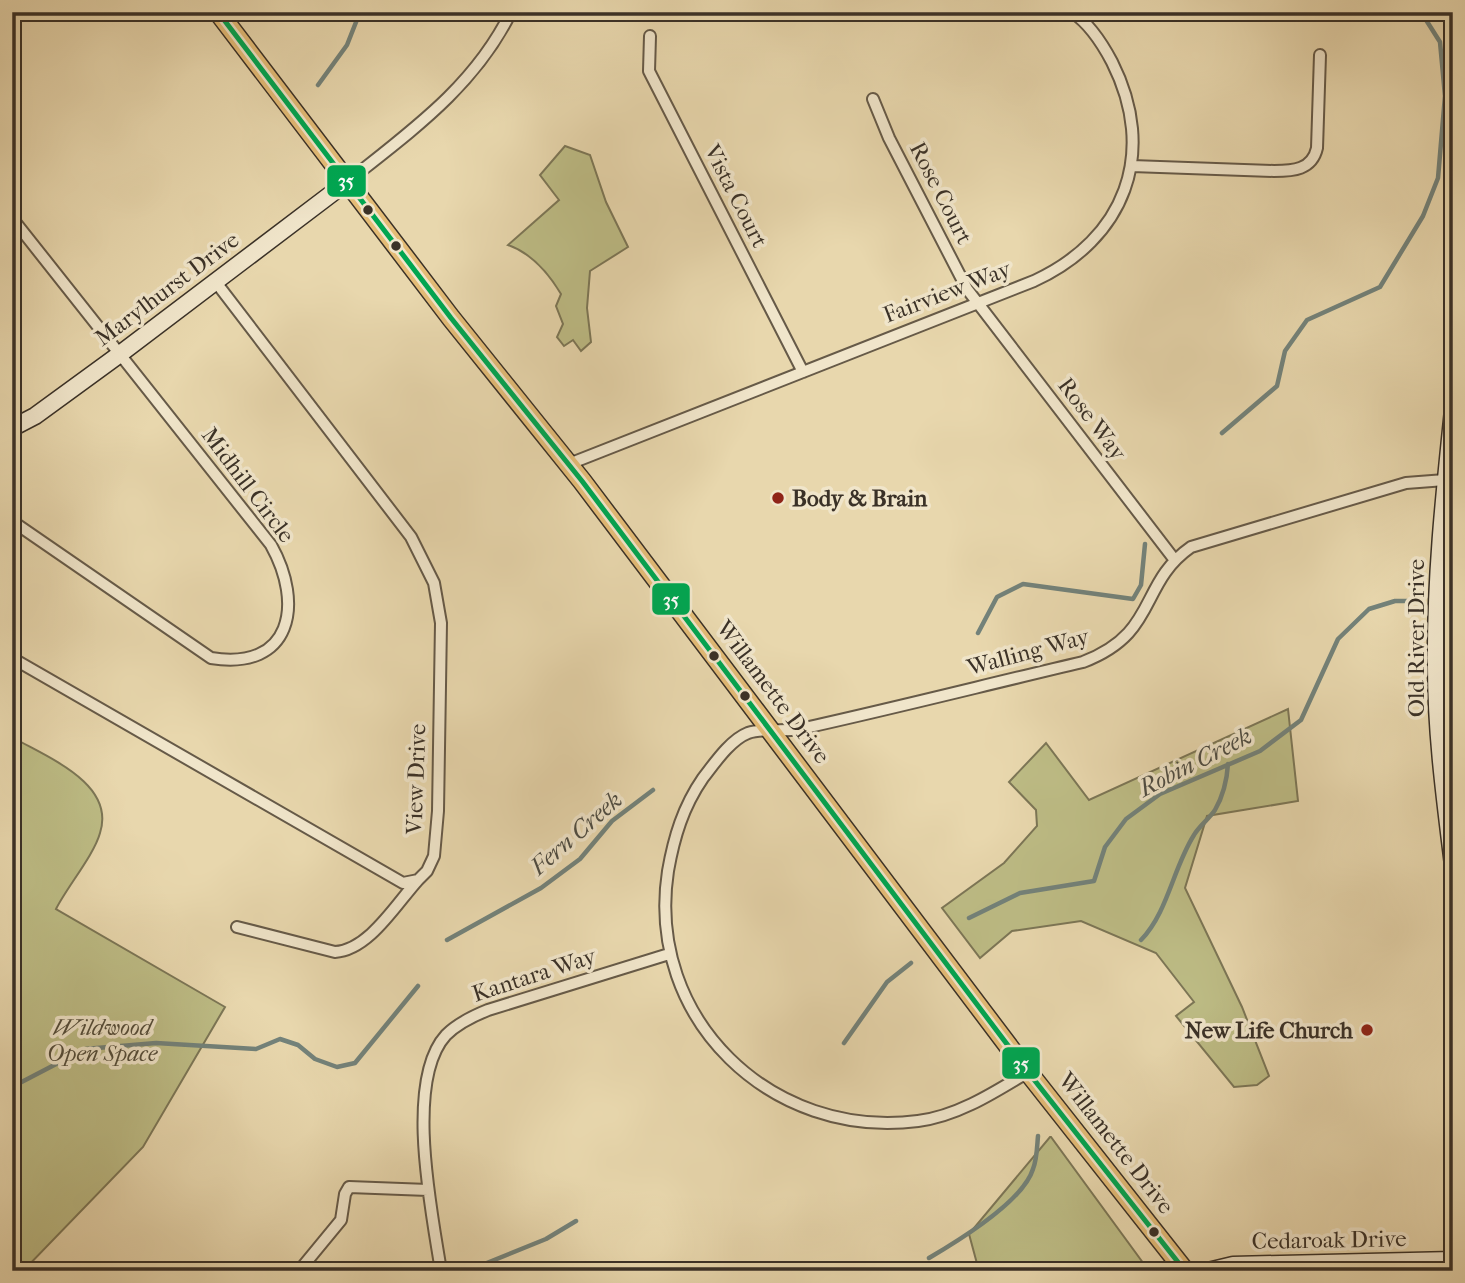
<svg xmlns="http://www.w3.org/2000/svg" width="1465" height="1283" viewBox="0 0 1465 1283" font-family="'IM FELL French Canon',serif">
	<rect width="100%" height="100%" fill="#e8d7ad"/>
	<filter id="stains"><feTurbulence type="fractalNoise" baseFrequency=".00286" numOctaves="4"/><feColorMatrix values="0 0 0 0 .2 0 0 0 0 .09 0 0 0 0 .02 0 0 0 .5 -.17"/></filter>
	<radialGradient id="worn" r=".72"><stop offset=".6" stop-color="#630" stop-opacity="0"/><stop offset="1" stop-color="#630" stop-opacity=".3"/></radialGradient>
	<path fill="#bdbc85" stroke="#7c7656" stroke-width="2" d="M565 146 590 155 606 202 628 247 590 271 587 308 591 342 581 351 573 340 564 346 557 337 563 324 556 306 561 294C549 274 531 253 508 245L559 200 540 175Z
		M1449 570H1453V706H1448L1445 632Z
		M1288 709 1298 801 1207 816 1185 888 1242 1007 1269 1076 1257 1085 1234 1087 1176 1016 1194 1002 1156 953 1081 921 1012 931 980 958 942 908 1004 863 1037 826 1036 810 1009 782 1046 743 1089 800Z
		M12 737C46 757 116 783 100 833 94 855 67 887 56 909L225 1007 143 1147 23 1271H12Z
		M1050 1137H1051L1149 1271H979L969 1234Z"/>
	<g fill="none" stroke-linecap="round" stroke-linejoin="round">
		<path stroke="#73827a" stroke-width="4.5" d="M318 85 347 45 360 12
			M1222 433 1277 386 1285 351 1307 320 1380 287 1423 216 1438 178 1445 96 1440 42 1421 12
			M978 633 997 597 1023 584 1133 599 1141 585 1145 544
			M969 918 1020 893 1094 881 1105 847 1126 819 1160 794 1260 751 1301 720 1338 639 1369 609 1395 601H1412
			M447 940 541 888 580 859 612 821 653 790
			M1141 940C1168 912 1173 868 1194 835 1199 826 1209 819 1215 810 1223 796 1227 780 1228 764
			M844 1043 887 982 911 963
			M12 1087 85 1049 156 1043 256 1049 280 1039 298 1045 315 1059 337 1067 355 1063 418 986
			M929 1258C958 1241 1023 1202 1033 1169 1037 1159 1037 1147 1038 1136
			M467 1271 546 1239 576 1221"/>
		<g stroke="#665a48" stroke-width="14">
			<path id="street" d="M650 36 649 71 803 372
				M873 99 889 138 967 289 1174 559
				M1132 166 1274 171C1293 171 1312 170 1317 148L1320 55
				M347 182C411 131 474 87 511 12
				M12 218 271 545C304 604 292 671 211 658L12 521
				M569 464 1034 281C1125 239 1158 153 1112 62 1102 43 1090 24 1072 12
				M12 658 403 883 418 880 427 871 434 856 438 811 441 623 434 583 411 537 215 281
				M237 927 335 952C369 950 396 904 418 880
				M1028 1072C995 1092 958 1116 918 1121 772 1140 645 1019 668 871 674 837 683 807 703 778 714 764 730 740 748 733 763 728 784 732 800 729 895 708 989 684 1083 662 1159 633 1138 584 1191 547L1406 483 1445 480
				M299 1271 341 1220 345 1194 349 1187 428 1190
				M441 1271C432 1213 404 1081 446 1035 458 1023 473 1016 488 1010L669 954"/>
		</g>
		<g stroke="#3a3127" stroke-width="19">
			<path id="secondary" d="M1453 410C1444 496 1435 581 1436 667 1436 733 1445 800 1453 865
				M12 428 35 416 120 354 347 182
				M1208 1271 1233 1265 1453 1260"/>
		</g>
		<g stroke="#3a3127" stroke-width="21">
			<path id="primary" d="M218 12 451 318 582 481 1028 1072 1185 1271"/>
		</g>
		<use href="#street" stroke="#f0e5ca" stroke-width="10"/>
		<use href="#secondary" stroke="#f0e5ca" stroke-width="16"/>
		<use href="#primary" stroke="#e4bc76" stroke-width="18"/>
		<g stroke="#f0e5ca" stroke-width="10">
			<path id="bus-1" d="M218 12 451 318 582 481 1028 1072 1185 1271"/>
		</g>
		<use href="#bus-1" stroke="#00a651" stroke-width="5"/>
	</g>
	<g fill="#3a3127" stroke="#f0e5ca" stroke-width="2.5">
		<circle cx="368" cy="210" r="6"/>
		<circle cx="396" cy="246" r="6"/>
		<circle cx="714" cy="656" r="6"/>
		<circle cx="745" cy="696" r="6"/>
		<circle cx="1154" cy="1232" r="6"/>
	</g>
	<g fill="#8f2418" stroke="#f0e5ca" stroke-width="2.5">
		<circle cx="778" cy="498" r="7"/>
		<circle cx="1367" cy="1030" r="7"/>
	</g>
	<g text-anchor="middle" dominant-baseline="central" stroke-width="7" stroke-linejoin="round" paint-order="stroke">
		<g font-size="23" fill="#3a3127" stroke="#f0e5ca">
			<text transform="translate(941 193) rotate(63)">Rose Court</text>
			<text transform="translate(736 196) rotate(63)">Vista Court</text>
			<text transform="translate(167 289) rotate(-37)">Marylhurst Drive</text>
			<text transform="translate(947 292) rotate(-21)">Fairview Way</text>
			<text transform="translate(1092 419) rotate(53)">Rose Way</text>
			<text transform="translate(248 485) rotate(53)">Midhill Circle</text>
			<text transform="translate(1416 638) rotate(-90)">Old River Drive</text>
			<text transform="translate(1028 652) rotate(-15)">Walling Way</text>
			<text transform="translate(773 692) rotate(53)">Willamette Drive</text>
			<text transform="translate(416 779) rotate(-88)">View Drive</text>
			<text transform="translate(534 975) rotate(-18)">Kantara Way</text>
			<text transform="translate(1116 1143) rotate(52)">Willamette Drive</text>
			<text transform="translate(1329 1240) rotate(-1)">Cedaroak Drive</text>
		</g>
		<g font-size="23" font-weight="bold" fill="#3a3127" stroke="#f0e5ca" text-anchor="start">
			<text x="792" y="498">Body &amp; Brain</text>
			<text x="1353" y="1030" text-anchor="end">New Life Church</text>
		</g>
		<g font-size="23" font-style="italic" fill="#544d3a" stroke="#f0e5ca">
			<text x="102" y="1027">Wildwood<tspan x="102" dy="26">Open Space</tspan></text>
		</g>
		<g font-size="24" font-style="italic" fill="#4d4c43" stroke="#f0e5ca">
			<text transform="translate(1195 762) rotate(-27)">Robin Creek</text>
			<text transform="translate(576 833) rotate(-41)">Fern Creek</text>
		</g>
	</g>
	<g stroke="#f0e5ca" stroke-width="2.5">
		<rect x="326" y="164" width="41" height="34" rx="7" fill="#00a651"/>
		<rect x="651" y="582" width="40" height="34" rx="7" fill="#00a651"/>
		<rect x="1001" y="1046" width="40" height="34" rx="7" fill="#00a651"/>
	</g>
	<g font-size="19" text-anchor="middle" font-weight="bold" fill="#fff">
		<text x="346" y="187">35</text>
		<text x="671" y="606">35</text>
		<text x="1021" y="1070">35</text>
	</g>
	<rect width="1465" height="1283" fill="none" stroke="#e8d7ad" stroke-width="42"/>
	<rect x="14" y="14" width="1437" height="1255" fill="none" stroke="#3a3127" stroke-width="3.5"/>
	<rect x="21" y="21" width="1423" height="1241" fill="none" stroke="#3a3127" stroke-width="2"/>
	<rect width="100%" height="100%" filter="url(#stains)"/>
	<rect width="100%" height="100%" fill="url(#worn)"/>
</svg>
